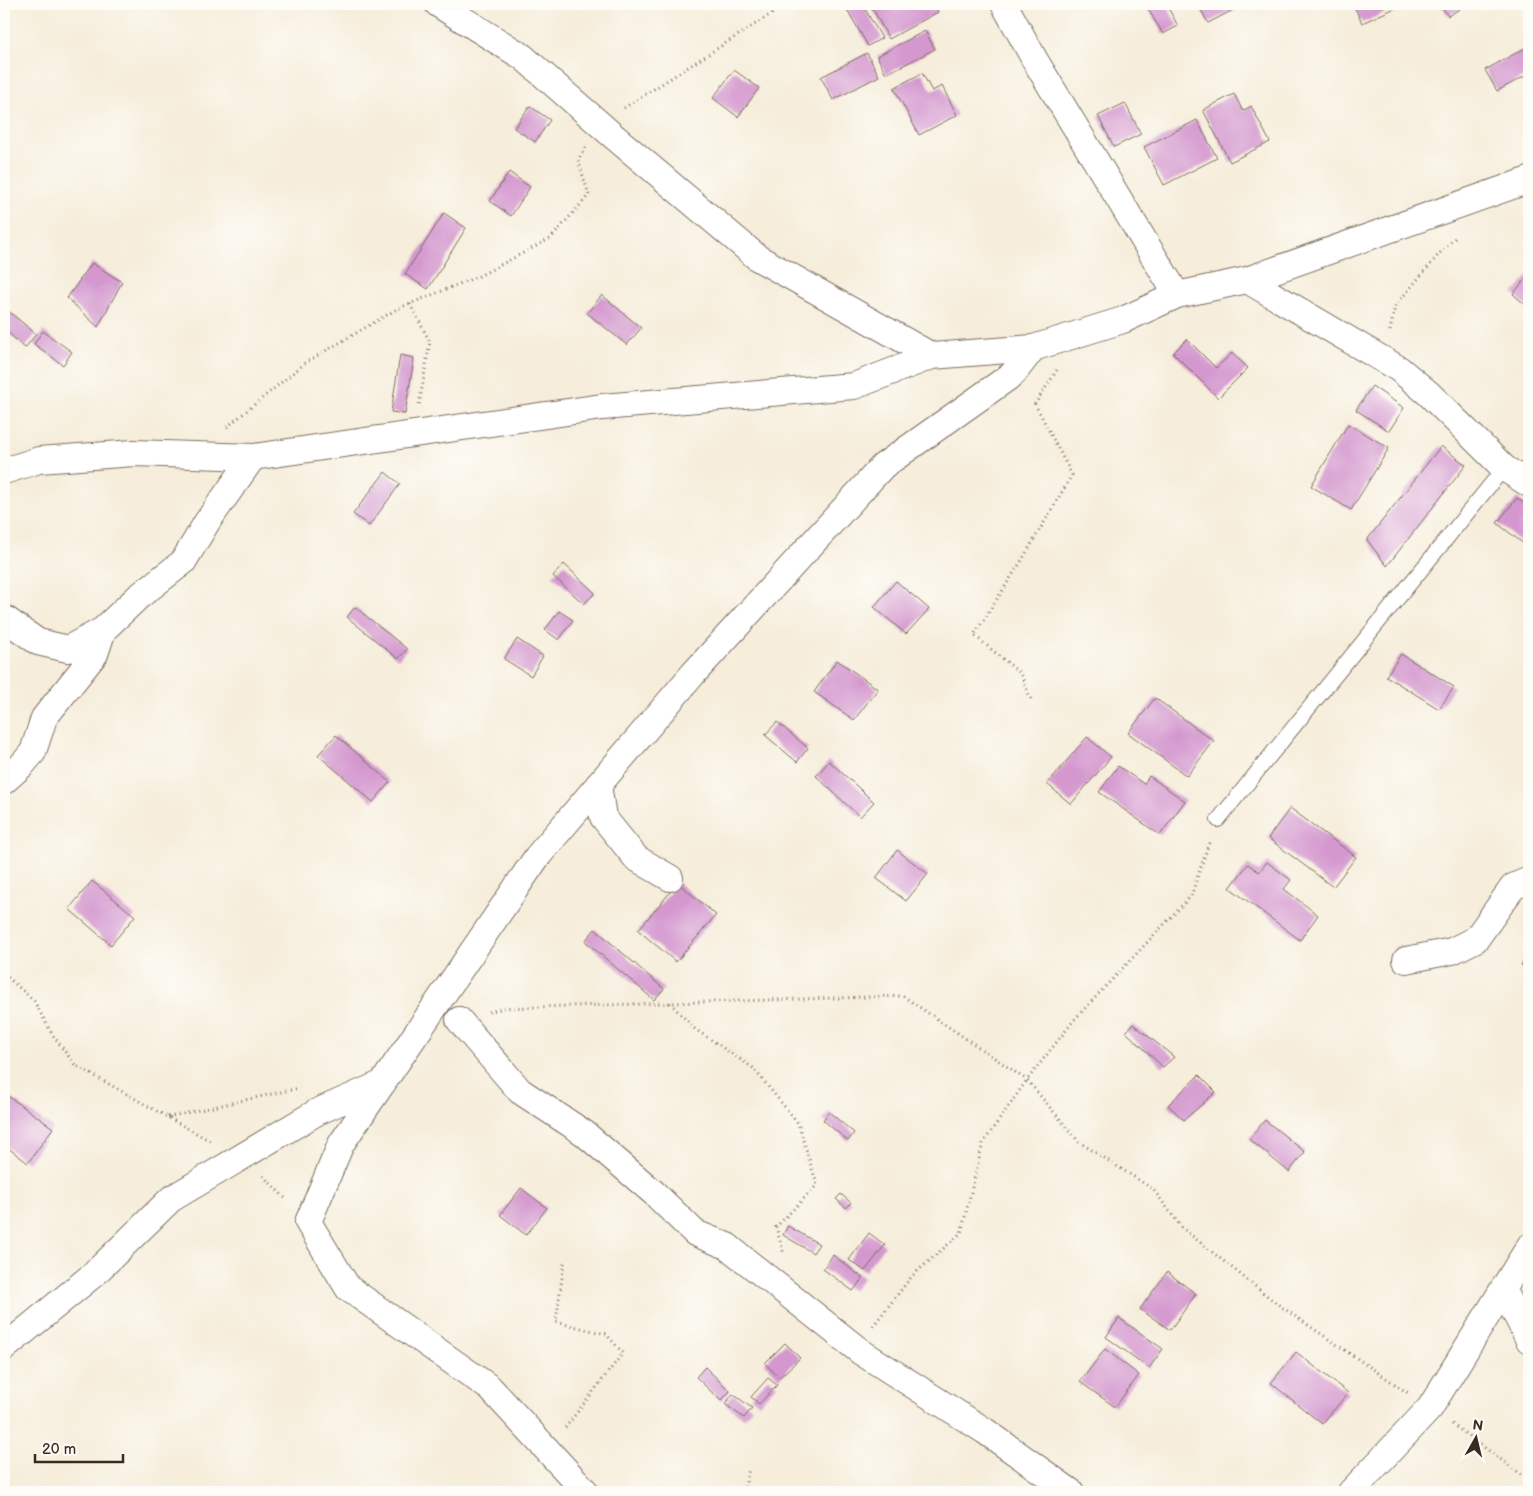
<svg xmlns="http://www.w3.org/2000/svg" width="1533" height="1496" viewBox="0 0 1533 1496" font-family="'Balsamiq Sans',sans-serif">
	<rect width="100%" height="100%" fill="#fdfcf7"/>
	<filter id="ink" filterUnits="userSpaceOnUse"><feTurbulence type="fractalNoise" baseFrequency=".02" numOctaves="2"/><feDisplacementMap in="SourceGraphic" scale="10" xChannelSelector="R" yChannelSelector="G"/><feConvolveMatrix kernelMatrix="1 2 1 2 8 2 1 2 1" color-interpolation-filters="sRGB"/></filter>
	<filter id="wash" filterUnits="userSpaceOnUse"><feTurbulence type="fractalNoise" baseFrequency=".0096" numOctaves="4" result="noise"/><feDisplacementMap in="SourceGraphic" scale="20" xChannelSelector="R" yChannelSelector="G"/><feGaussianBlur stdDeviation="1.12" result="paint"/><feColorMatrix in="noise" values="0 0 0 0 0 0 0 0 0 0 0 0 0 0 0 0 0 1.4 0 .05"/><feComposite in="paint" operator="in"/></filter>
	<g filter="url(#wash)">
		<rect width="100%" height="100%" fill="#f6edda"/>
		<g id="blocks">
			<path fill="#d498cf" d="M848 4H862L882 38 868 46 845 6Z
				M870 4H933L938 12 889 39Z
				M1145 4H1166L1178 26 1163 34Z
				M1202 4H1235L1237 8 1208 23 1199 6Z
				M1353 4H1404L1362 23Z
				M1440 4H1465L1466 5 1448 16Z
				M925 31 935 49 886 74 877 56Z
				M1529 46V74L1497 91 1485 70Z
				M867 53 879 76 833 100 821 77Z
				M734 70 759 88 738 117 713 98Z
				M922 73 932 91 942 86 957 115 919 135 894 88Z
				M1234 94 1243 111 1251 106 1270 142 1230 162 1203 110Z
				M1125 103 1141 134 1114 147 1098 116Z
				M530 106 550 120 535 142 514 128Z
				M1197 120 1217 158 1164 185 1144 147Z
				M509 172 530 187 511 216 490 201Z
				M444 213 466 228 428 289 405 274Z
				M92 263 122 282 98 327 67 298Z
				M1529 275V308L1513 294Z
				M602 295 641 328 627 345 587 313Z
				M6 309 36 334 25 348 4 329V311Z
				M43 331 72 352 63 365 34 344Z
				M1187 339 1216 368 1232 353 1248 368 1218 398 1173 353Z
				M400 355 414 358 405 414 391 412Z
				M1372 386 1404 408 1389 431 1356 410Z
				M1348 424 1389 448 1351 510 1311 486Z
				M1441 446 1466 465 1387 566 1367 540Z
				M385 472 400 484 369 526 353 514Z
				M1517 498 1529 507V548L1497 523Z
				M564 564 595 593 584 604 553 576Z
				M896 581 929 609 906 634 874 607Z
				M355 607 407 649 398 659 347 617Z
				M559 611 573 620 559 640 545 630Z
				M517 639 543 656 531 676 504 659Z
				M1401 654 1454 687 1439 709 1386 676Z
				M837 660 878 689 854 720 814 692Z
				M1155 698 1214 741 1187 776 1128 733Z
				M777 722 808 748 797 762 765 735Z
				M336 735 390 782 373 802 318 755Z
				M1087 737 1111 757 1071 804 1047 784Z
				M829 761 874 802 860 817 816 776Z
				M1118 766 1144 784 1149 776 1185 801 1160 835 1099 792Z
				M1290 808 1356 857 1333 887 1268 838Z
				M897 850 928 874 906 901 876 878Z
				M1267 862 1291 880 1284 889 1318 915 1300 940 1230 888 1248 864 1259 872Z
				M92 881 135 916 111 945 69 909Z
				M678 883 716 915 676 962 638 930Z
				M595 929 664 989 654 1000 585 941Z
				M1529 952V970L1521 965Z
				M1133 1024 1174 1057 1163 1067 1126 1032Z
				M1199 1075 1216 1092 1184 1120 1168 1105Z
				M4 1093 53 1128 28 1163 4 1145Z
				M829 1112 854 1133 848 1141 823 1120Z
				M1265 1120 1305 1152 1289 1172 1249 1139Z
				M521 1188 547 1208 526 1235 500 1215Z
				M841 1194 851 1203 846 1208 836 1199Z
				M788 1226 819 1244 813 1253 783 1235Z
				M869 1233 885 1245 865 1271 849 1260Z
				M833 1255 863 1278 853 1291 823 1269Z
				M1167 1272 1196 1294 1170 1330 1140 1309Z
				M1119 1318 1163 1349 1149 1368 1106 1337Z
				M785 1343 800 1358 779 1378 765 1363Z
				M1105 1349 1139 1375 1115 1407 1080 1382Z
				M1296 1352 1348 1393 1322 1424 1271 1383Z
				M705 1367 730 1391 721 1401 696 1377Z
				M768 1378 777 1385 759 1404 751 1397Z
				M733 1394 752 1408 744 1418 725 1404Z"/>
		</g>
	</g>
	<g filter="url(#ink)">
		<use href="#blocks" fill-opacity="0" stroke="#7c6e60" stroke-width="1"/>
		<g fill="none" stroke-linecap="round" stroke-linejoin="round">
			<g stroke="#7c6e60" stroke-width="16">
				<path id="lane" d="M1218 820 1504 468"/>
			</g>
			<g stroke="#7c6e60" stroke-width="28">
				<path id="street" d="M438 4 523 57 611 134 758 258 932 356
					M1004 4 1036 62 1177 295
					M1247 280 1399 369 1428 393 1504 468 1529 484
					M4 471 39 460 134 453 253 457 602 407 854 386 932 356 1033 348 1123 320 1177 295 1247 280 1529 180
					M4 618 38 642 68 649 103 630 138 597 183 562 207 522 253 457
					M4 781 21 766 33 752 44 718 95 654 103 630
					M598 785 603 817 636 858 670 878
					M1406 960 1452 951 1476 939 1513 887 1529 880
					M459 1020 520 1091 584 1133 654 1193 695 1233 727 1246 861 1352 985 1431 1071 1492
					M1503 1289 1529 1340
					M4 1348 94 1274 171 1199 317 1112 383 1083
					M586 1492 490 1388 348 1288 308 1222 341 1144 537 857 693 674 883 466 1013 374 1033 348
					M1351 1492 1430 1408 1529 1247"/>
			</g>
			<path stroke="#7c6e60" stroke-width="3" stroke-dasharray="1 4" stroke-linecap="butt" d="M624 108 787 4
				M410 304 430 342 419 405
				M1390 331 1395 306 1440 253 1455 238
				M227 427 305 363 397 309 479 276 550 239 589 195 578 160 586 147
				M1031 699 1020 673 974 635 1022 560 1072 475 1035 404 1057 370
				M4 974 34 1001 52 1034 75 1065 212 1142
				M670 1003 695 1029 753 1068 798 1123 817 1185 776 1227 784 1254
				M489 1012 503 1008 903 996 1027 1080 1079 1142 1153 1189 1182 1228 1280 1306 1408 1393
				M168 1117 299 1088
				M263 1176 287 1200
				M564 1263 556 1322 606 1334 623 1353 565 1428
				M873 1326 912 1276 961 1233 983 1143 1027 1080 1074 1020 1191 896 1210 840
				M1452 1424 1529 1480
				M744 1492 749 1468"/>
			<use href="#lane" stroke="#fff" stroke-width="14"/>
			<use href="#street" stroke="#fff" stroke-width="26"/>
		</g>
	</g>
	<rect width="1533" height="1496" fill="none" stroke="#fdfcf7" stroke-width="20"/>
	<g transform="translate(1476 1438) rotate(8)" stroke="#fdfcf7" stroke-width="4" paint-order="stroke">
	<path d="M0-4L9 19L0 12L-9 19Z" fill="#3b2a1e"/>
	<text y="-8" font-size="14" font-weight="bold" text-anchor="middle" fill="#3b2a1e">N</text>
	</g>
	<path d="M35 1454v8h88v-8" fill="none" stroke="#3b2a1e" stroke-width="2.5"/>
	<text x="42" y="1454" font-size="15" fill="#3b2a1e" stroke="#fdfcf7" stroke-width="4" paint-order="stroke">20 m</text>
</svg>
